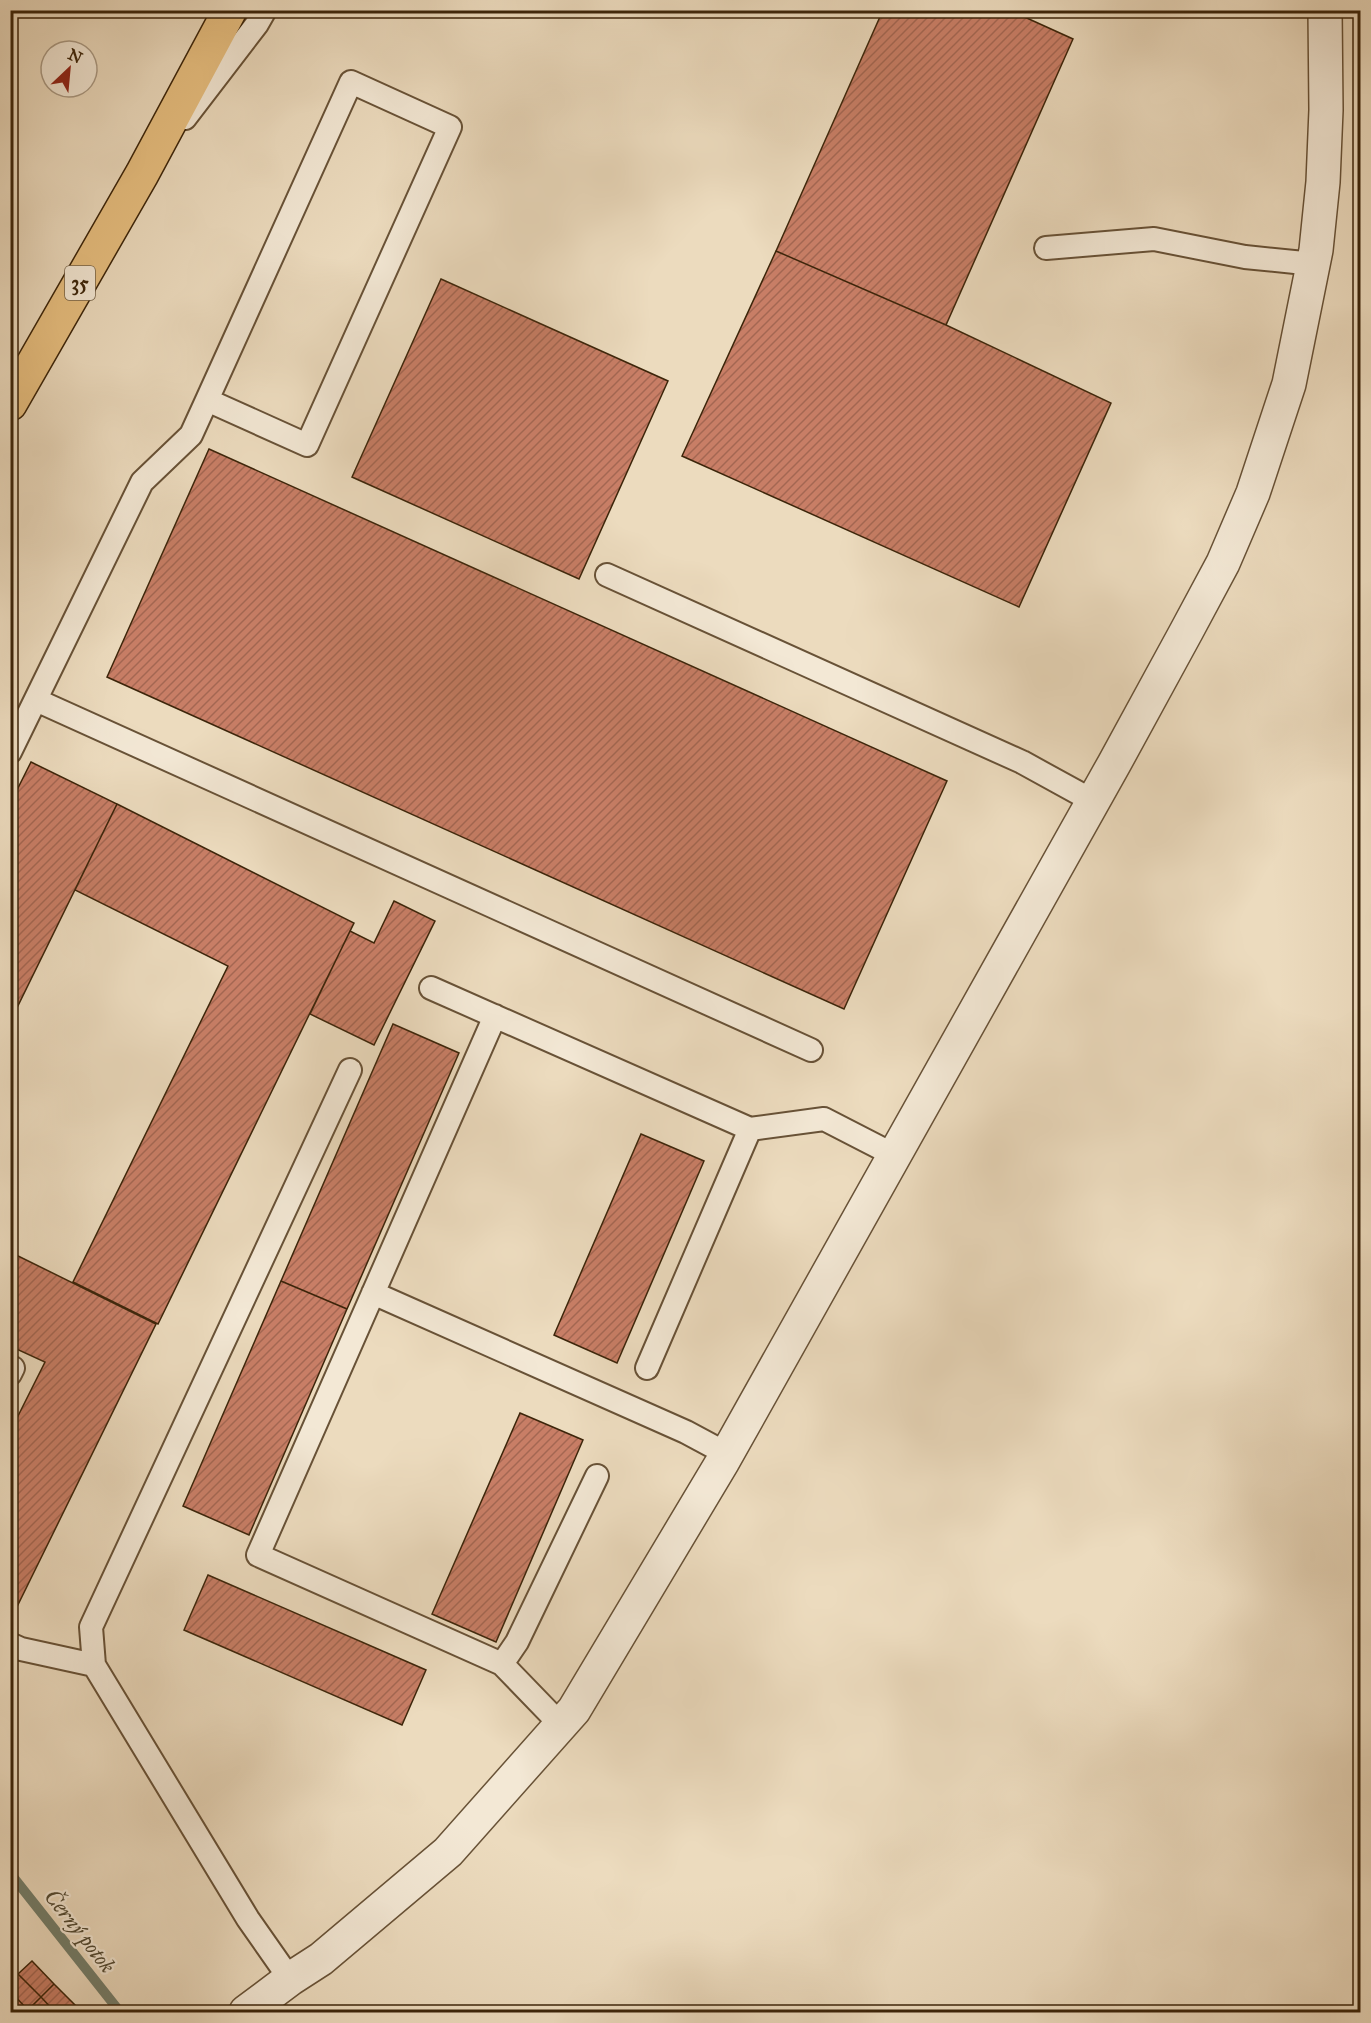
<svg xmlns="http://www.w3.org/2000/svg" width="1371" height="2023" viewBox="0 0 1371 2023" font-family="'IM FELL Great Primer',serif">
	<defs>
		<pattern id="building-hatch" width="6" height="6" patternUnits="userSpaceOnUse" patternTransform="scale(1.5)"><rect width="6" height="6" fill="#c87e66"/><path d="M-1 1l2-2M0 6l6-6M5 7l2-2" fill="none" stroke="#a46752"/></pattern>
	</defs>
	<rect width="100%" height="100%" fill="#ecdbbe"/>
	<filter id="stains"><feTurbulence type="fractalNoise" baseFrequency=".00333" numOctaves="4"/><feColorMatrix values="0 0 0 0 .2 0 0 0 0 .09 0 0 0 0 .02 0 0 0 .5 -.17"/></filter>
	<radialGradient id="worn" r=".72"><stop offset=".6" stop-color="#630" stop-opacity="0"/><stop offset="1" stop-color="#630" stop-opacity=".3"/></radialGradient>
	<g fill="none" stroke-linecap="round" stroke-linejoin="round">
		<path stroke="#747f6c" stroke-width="10" d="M10 1873 120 2012"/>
	</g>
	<path fill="url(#building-hatch)" stroke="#3c250a" stroke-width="1.5" d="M883 10H1009L1073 39 946 325 776 251Z
		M776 251 946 325 1111 403 1019 607 682 456Z
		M441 279 668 381 579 579 352 477Z
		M209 449 947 781 844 1009 107 677Z
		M31 762 117 804 10 1022V804Z
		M117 804 354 923 158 1324 73 1282 228 966 75 890Z
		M394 901 435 921 374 1045 310 1014 350 931 374 943Z
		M393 1024 459 1053 347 1309 281 1281Z
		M641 1134 704 1161 617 1363 554 1335Z
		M10 1252 156 1324 10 1621V1432L45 1362 10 1346Z
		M281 1281 347 1309 249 1535 183 1506Z
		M520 1413 583 1440 496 1642 432 1614Z
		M208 1575 426 1670 402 1725 184 1630Z
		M32 1961 54 1984 41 1997 18 1974Z
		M18 1974 41 1997 28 2010 10 1991V1981Z
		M54 1984 78 2008 73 2012H55L41 1997Z
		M10 1991 28 2010 25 2012H10Z
		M41 1997 55 2012H31L28 2010Z"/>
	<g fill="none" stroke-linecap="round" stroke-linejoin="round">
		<g stroke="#685237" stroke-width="26">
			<path id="service" d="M185 118 257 24 265 10
				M1046 248 1154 239 1245 257 1314 264
				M607 575 1022 762 1093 801
				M36 700 811 1050
				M10 752 142 482 191 435 207 400 351 82 450 127 307 445 207 400
				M431 988 750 1129 824 1119 894 1155
				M495 1016 258 1555 502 1664 561 1725
				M373 1293 686 1432 727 1454
				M10 1367 13 1368 10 1374
				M647 1368 750 1129
				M10 1644 21 1649 94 1665
				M502 1664 517 1642 597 1476
				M290 1979 248 1919 94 1665 91 1627 350 1070"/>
		</g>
		<g stroke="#685237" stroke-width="36">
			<path id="tertiary" d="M246 2012 290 1979 321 1959 448 1852 574 1710 723 1461 1114 764 1186 632 1223 563 1253 493 1289 384 1316 250 1323 182 1326 110 1325 10"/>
		</g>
		<g stroke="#3c250a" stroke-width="36">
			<path id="primary" d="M10 404 142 174 230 10"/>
		</g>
		<use href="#service" stroke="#f3e8d5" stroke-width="22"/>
		<use href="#tertiary" stroke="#f3e8d5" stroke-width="33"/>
		<use href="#primary" stroke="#e6be7f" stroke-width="33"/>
	</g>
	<g text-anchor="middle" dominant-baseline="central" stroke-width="4.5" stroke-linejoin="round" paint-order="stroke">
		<rect fill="#f3e8d5" stroke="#736047" stroke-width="1.5" x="65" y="266" width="30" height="34" rx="4.5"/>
		<g font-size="20" font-weight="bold" fill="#3c250a">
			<text x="80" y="283">35</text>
		</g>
		<g font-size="22" font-style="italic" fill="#534a33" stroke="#f3e8d5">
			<text transform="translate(80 1931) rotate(52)">Černý potok</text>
		</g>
	</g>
	<rect width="1371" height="2023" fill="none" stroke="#ecdbbe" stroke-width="36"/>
	<rect x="12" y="12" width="1347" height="1999" fill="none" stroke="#3c250a" stroke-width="3"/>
	<rect x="18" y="18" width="1335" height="1987" fill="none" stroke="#3c250a" stroke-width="1.5"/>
	<g transform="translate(69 69) rotate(26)"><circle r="28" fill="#f3e8d5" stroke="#aa9a84" stroke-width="1.5"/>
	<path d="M0-4.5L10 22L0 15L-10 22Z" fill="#8f2418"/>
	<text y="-9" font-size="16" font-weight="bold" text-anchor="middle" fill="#3c250a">N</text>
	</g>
	<rect width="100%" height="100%" filter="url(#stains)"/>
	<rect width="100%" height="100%" fill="url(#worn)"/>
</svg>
